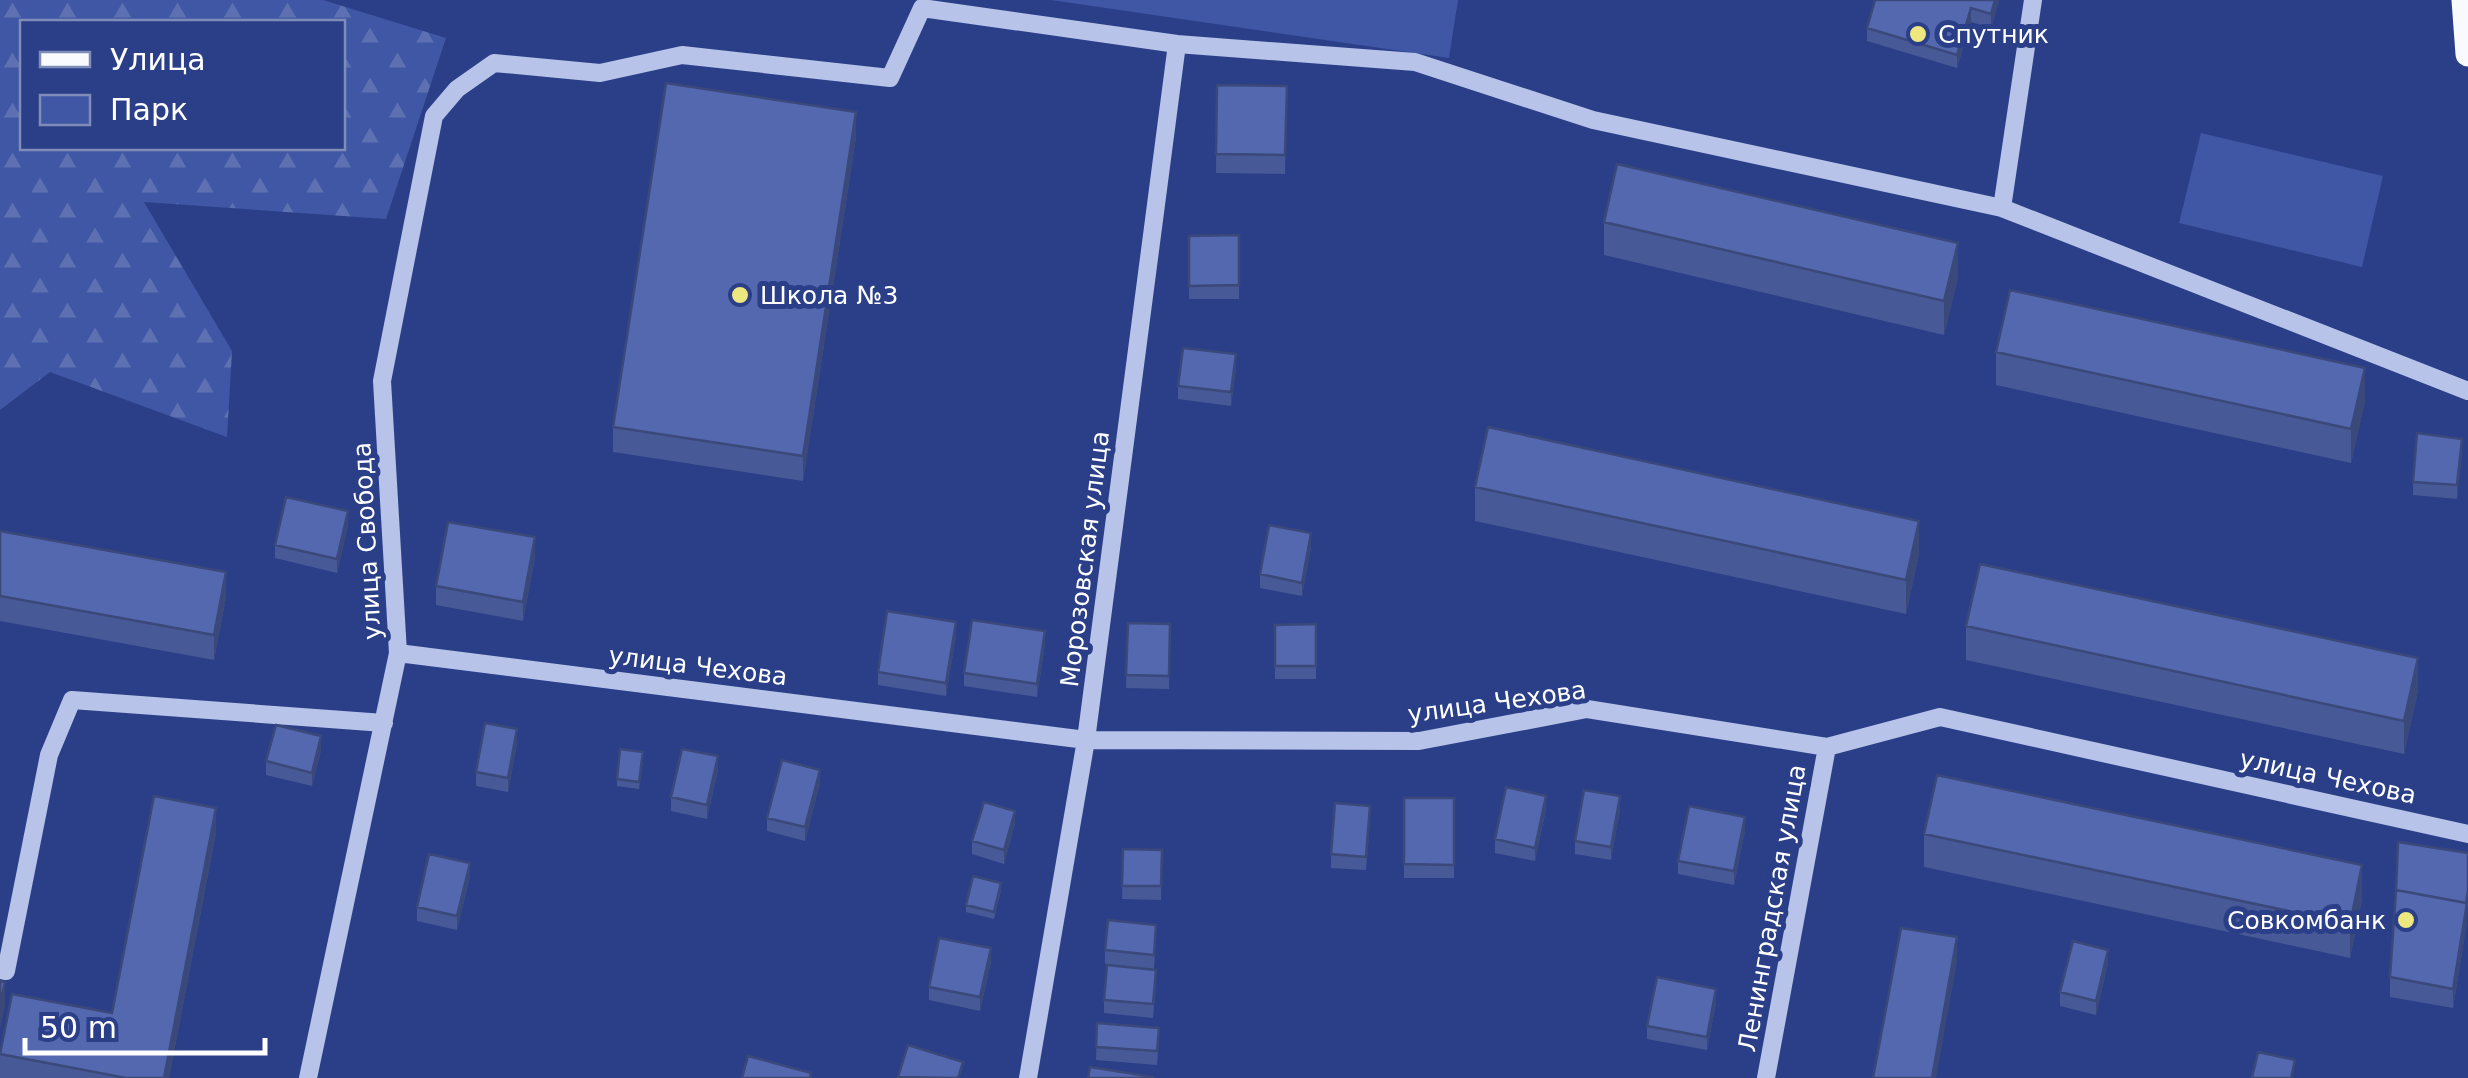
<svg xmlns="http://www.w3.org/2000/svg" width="2468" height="1078" viewBox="0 0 2468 1078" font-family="'DejaVu Sans',sans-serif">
	<defs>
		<pattern id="forest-firs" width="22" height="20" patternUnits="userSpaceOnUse" patternTransform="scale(2.5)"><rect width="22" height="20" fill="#3f57a4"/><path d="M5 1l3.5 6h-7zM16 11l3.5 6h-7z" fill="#5c70b2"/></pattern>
	</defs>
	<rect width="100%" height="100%" fill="#2a3f88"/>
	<path fill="url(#forest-firs)" fill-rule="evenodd" d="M0 0H323L446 38 386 219 144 202 232 351 227 437 50 372 0 410ZM22 22H342V148H22Z"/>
	<path fill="#3f57a4" d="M1051 0H1458L1449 58Z
		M2201 133 2383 176 2362 267 2179 223Z"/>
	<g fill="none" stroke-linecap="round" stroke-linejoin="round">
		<path stroke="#b7c3e8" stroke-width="18" d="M2033 0 2002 208 2468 391
			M398 653 1086 740 1419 741 1587 709 1827 747 1940 717 2468 834
			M0 970 6 971 49 755 72 700 384 723
			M308 1078 398 653 382 381 434 116 457 89 494 63 600 73 682 55 890 78 922 8 1177 44 1415 62 1593 120 2002 208
			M1028 1078 1086 740 1177 44
			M1766 1078 1827 747"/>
		<path stroke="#f9fafe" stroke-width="25" d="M2464 0 2468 54"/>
	</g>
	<path fill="#475996" d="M1999 0 1991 28 1971 22 1957 68 1867 41V28Z
		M1217 85 1287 86 1285 174 1216 173Z
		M856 137 803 481 613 452V427Z
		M1604 222 1958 277 1944 335 1604 255Z
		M1239 235V299H1189V236Z
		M1996 352 2365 401 2351 463 1996 385Z
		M1236 367 1231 406 1178 399V386Z
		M2462 452 2457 499 2413 495V482Z
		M1475 487 1919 554 1906 614 1475 521Z
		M348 525 337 573 275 558V545Z
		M0 531 226 597 214 660 0 621Z
		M1311 547 1302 596 1260 588V574Z
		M535 557 523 621 436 605V586Z
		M1128 623 1170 624 1169 689 1126 688Z
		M1316 624V679H1275V625Z
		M1966 626 2418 691 2404 754 1966 660Z
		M956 635 946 696 878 685V672Z
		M1045 644 1037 697 964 686V673Z
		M517 743 508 792 476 786V772Z
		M321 750 312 786 266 775V761Z
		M643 759 639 789 617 786V779Z
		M718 770 707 819 671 811V797Z
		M820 783 805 841 767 831V818Z
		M1404 798H1454V878H1404Z
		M1546 809 1535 861 1495 853V839Z
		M1620 809 1611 860 1575 854V841Z
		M1370 819 1366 870 1331 868V854Z
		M1015 824 1004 864 972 854V841Z
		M1745 831 1734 885 1678 874V861Z
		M216 833 169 1078H0V1053L112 1013Z
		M1924 834 2362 899 2350 958 1924 867Z
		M1123 849 1162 850 1161 900 1122 899Z
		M2468 853 2467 922 2453 1008 2390 997V977Z
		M470 876 457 930 417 921V907Z
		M1001 890 994 919 966 912V905Z
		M1156 938 1154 969 1105 964V950Z
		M991 962 980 1011 929 1000V987Z
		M2108 963 2096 1015 2060 1006V992Z
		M1156 983 1153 1018 1104 1013V1000Z
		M1716 1002 1707 1050 1647 1039V1026Z
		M1097 1023 1159 1041 1157 1065 1096 1060Z"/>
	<path fill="#3a497a" d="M1995 0H1999V2L1991 28V14Z
		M1971 8V22L1957 68V55Z
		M856 112V137L803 481V456Z
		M1958 243V277L1944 335V301Z
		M1236 354V367L1231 406V392Z
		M2365 368V401L2351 463V429Z
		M2462 439V452L2457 499V485Z
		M348 511V525L337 573V559Z
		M1919 521V554L1906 614V580Z
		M1311 533V547L1302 596V583Z
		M535 537V557L523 621V602Z
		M226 572V597L214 660V635Z
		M956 622V635L946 696V683Z
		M1045 631V644L1037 697V684Z
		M2418 658V691L2404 754V721Z
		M517 729V743L508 792V778Z
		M321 736V750L312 786V773Z
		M718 756V770L707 819V805Z
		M820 770V783L805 841V827Z
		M1546 796V809L1535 861V848Z
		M1620 796V809L1611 860V847Z
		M216 808V833L169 1078H164Z
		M1015 811V824L1004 864V850Z
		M1745 817V831L1734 885V871Z
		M470 863V876L457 930V916Z
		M2362 865V899L2350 958V924Z
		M2468 891 2467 922 2453 1008V989Z
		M1957 937V962L1936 1078H1932Z
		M991 948V962L980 1011V997Z
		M2108 950V963L2096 1015V1001Z
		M5 982V1007L0 1030V1005Z
		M1716 989V1002L1707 1050V1037Z"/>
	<path fill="#5368af" stroke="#3a497a" stroke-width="2.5" d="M1875 0H1995L1991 14 1971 8 1957 55 1867 28Z
		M666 83 856 112 803 456 613 427Z
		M1217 85 1287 86 1285 155 1216 154Z
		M1617 164 1958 243 1944 301 1604 222Z
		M1239 235V285L1189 286V236Z
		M2010 290 2365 368 2351 429 1996 352Z
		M1183 348 1236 354 1231 392 1178 386Z
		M1488 427 1919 521 1906 580 1475 487Z
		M2417 433 2462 439 2457 485 2413 482Z
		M286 497 348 511 337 559 275 545Z
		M448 522 535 537 523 602 436 586Z
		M1269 525 1311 533 1302 583 1260 574Z
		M0 531 226 572 214 635 0 596Z
		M1980 564 2418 658 2404 721 1966 626Z
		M887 611 956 622 946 683 878 672Z
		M972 620 1045 631 1037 684 964 673Z
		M1128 623 1170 624 1169 676 1126 675Z
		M1316 624V666H1275V625Z
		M485 723 517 729 508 778 476 772Z
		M276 725 321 736 312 773 266 761Z
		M620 749 643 752 639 782 617 779Z
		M682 749 718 756 707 805 671 797Z
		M782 760 820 770 805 827 767 818Z
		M1937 775 2362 865 2350 924 1924 834Z
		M1506 787 1546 796 1535 848 1495 839Z
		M1584 790 1620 796 1611 847 1575 841Z
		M154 796 216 808 164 1078H126L0 1054 12 994 112 1013Z
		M1404 798H1454V865L1404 864Z
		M984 802 1015 811 1004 850 972 841Z
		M1335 803 1370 806 1366 857 1331 854Z
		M1689 806 1745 817 1734 871 1678 861Z
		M2398 842 2468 853V891L2466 903 2396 890Z
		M1123 849 1162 850 1161 886H1122Z
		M429 854 470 863 457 916 417 907Z
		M973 876 1001 883 994 912 966 905Z
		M2396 890 2467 903 2453 989 2390 977Z
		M1108 920 1156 925 1154 955 1105 950Z
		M1901 928 1957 937 1932 1078H1873Z
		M939 938 991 948 980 997 929 987Z
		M2073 941 2108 950 2096 1001 2060 992Z
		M1107 965 1156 970 1153 1004 1104 1000Z
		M1657 977 1716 989 1707 1037 1647 1026Z
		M0 981 5 982 0 1005Z
		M1097 1023 1159 1028 1157 1051 1096 1047Z
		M908 1045 963 1062 958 1078 898 1077Z
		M2258 1052 2295 1060 2291 1078H2252Z
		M748 1056 811 1073 810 1078H742Z
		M1090 1067 1153 1077V1078H1088Z"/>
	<g fill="#eee77f" stroke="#2a3f88" stroke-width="4">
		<circle cx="1918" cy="34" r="10"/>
		<circle cx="740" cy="295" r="10"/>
		<circle cx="2406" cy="920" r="10"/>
	</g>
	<g text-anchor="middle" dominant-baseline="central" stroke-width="10" stroke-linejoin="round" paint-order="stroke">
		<g font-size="25" fill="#fff" stroke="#2a3f88" text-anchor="start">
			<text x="1938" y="34">Спутник</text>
			<text x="760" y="295">Школа №3</text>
			<text x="2386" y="920" text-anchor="end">Совкомбанк</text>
		</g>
		<g font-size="25" fill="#fff" stroke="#2a3f88">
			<text transform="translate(367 541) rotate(-93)">улица Свобода</text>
			<text transform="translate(1085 559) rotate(-83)">Морозовская улица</text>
			<text transform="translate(698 666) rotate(7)">улица Чехова</text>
			<text transform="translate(1497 702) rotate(-8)">улица Чехова</text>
			<text transform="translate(2328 777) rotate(12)">улица Чехова</text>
			<text transform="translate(1772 908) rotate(-80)">Ленинградская улица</text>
		</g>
	</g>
	<rect x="20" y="20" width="325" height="130" fill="#2a3f88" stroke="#7f8cb8" stroke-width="2.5"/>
	<rect x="40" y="52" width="50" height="15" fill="#f9fafe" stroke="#7f8cb8" stroke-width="2.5"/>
	<text x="110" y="70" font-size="30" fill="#ffffff">Улица</text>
	<rect x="40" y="95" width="50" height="30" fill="#3f57a4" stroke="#7f8cb8" stroke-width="2.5"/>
	<text x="110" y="120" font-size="30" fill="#ffffff">Парк</text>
	<path d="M25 1038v15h240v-15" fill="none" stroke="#ffffff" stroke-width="5"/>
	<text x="40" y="1038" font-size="30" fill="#ffffff" stroke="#2a3f88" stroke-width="8" paint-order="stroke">50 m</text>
</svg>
